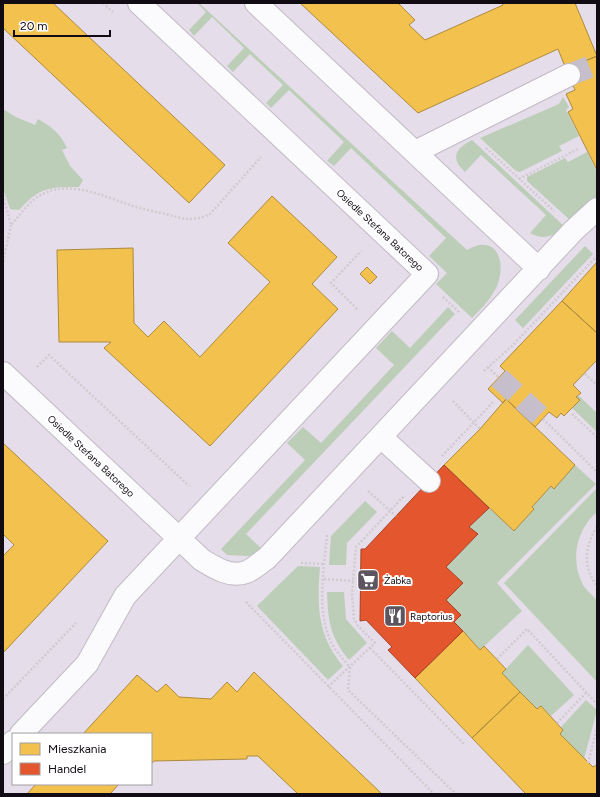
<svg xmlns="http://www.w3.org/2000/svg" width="600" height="797" viewBox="0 0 600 797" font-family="Figtree,sans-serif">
	<rect width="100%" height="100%" fill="#e6ddea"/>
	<path fill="#bcceb8" d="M197 3H199L467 250C496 233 507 261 497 286 491 299 482 308 472 318L436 284 447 273 429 256 446 238 351 148 334 166 327 161 344 142 289 90 271 108 266 103 283 85 250 54 233 72 227 66 244 48 212 17 194 36 189 30 206 12Z
		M563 97 569 107 566 110 579 136 559 146 562 151 520 172 516 171 480 138 559 104Z
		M3 109 16 117 35 125 38 119C52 127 60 133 67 148L62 150 70 166 83 180 79 187C49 187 40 187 19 210L10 209 3 188Z
		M472 140 565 227C553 236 544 241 530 233L546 215 481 155 465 172C450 158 455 149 472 140Z
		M587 152 597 172V198L571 221 527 181V177L565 158 568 162Z
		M585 246 593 254 523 328 515 320Z
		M448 307 455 314 246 534 263 550 249 556 227 555 221 549 305 460 287 443 303 427 321 443 394 365 376 348 392 331 410 348Z
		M578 395 597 413V432L572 408 580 400 576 397Z
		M575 465 596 484 497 583 522 611 480 650 454 622 446 600 463 583 446 567 477 535 469 527 489 508 514 531 534 509 532 507 551 486 554 488Z
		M597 488V512C576 530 570 560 583 585 587 591 594 596 597 601 599 606 597 671 597 682L504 583Z
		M365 501 377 512 347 543 346 565H329L331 536Z
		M298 566 320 567C317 605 317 635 343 666L328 680 257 606Z
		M327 592H344L346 619 367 643 349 660C330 637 328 621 327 592Z
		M528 645 574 695 551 716 541 706 537 709 502 673Z
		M586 700 597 710 584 759 560 734 563 730 561 727Z"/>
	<path fill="#f2c14e" stroke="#ae8a3c" d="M3 3H53L225 165 189 203 3 28Z
		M300 3H398L415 20 409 25 425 40 503 5 502 3H575L597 56 566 69 558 49 418 113Z
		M597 56V170L568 112 573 109 566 94 575 90 566 69Z
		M272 196 337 257 312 284 338 309 210 446 104 348 111 342H59L57 250 133 248 134 323 148 337 164 321 200 357 270 282 228 243Z
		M597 262V333L562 301Z
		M367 267 377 277 370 284 360 274Z
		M562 301 597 333V360L573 385 581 393 576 397 580 400 564 416 561 413 557 418 549 412 535 427 506 399 503 403 488 389 505 371 500 366Z
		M506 399 575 465 554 489 551 486 532 507 534 509 514 531 444 465 480 429Z
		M3 443 108 541 3 653V556L14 545 3 534Z
		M463 631 480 650 484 646 506 669 502 673 520 692 472 738 415 678Z
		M254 672 382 794H298L258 756H247V759L154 761 151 764V734H83L137 675 157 692 166 684 179 697 211 699 227 682 237 692Z
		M520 692 537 709 541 706 563 730 560 734 593 767 597 765V794H526L472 738Z
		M36 784H119L110 794H27Z"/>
	<path fill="#e4572e" stroke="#a54026" d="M444 465 489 508 469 527 478 534 446 567 463 583 446 600 461 615 454 622 463 631 415 678 388 650 392 647 366 620 360 621 361 549H365Z"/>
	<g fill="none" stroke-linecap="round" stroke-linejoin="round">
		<path stroke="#c6beca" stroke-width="22" stroke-dasharray="22 11" stroke-linecap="butt" d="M569 75 597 64
			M499 378 543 419"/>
		<g stroke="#c1bac4" stroke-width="24">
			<path id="minor" d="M256 3 539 269
				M415 152 569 75
				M3 373 202 560C215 568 231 578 246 572 253 570 261 562 267 558L574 230 597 209
				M381 437 429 481
				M21 734 87 664 125 596 427 274 139 3
				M3 753 13 742"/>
		</g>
		<path stroke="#cfccd0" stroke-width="2.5" stroke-dasharray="2 2" stroke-linecap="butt" d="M103 3 113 12
			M486 148 554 211
			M519 179 578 149
			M3 195 11 225C20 215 28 203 39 196 68 178 105 197 133 206 144 209 155 212 166 214 183 219 194 222 210 214L261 157
			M3 262 11 225
			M443 297 460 313
			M357 309 331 283 361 251
			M37 367 49 355 189 486
			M488 367 499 378
			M484 371 513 345 597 256
			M585 374 597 385
			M453 401 480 429
			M572 414 597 437
			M543 419 597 472
			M442 456 494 401
			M368 491 396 516
			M597 527C584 547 583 567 597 586
			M327 535C324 569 316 611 331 642 336 652 343 659 350 667L348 690 456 794
			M301 563 325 564
			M324 579 353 581
			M246 602 434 794
			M370 648 465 745
			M497 659 527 629 597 704
			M328 687 375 643 358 626 354 619 352 593 356 547 404 496
			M3 699 76 623
			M557 723 586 693
			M588 763 597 728"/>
		<use href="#minor" stroke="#fbfafc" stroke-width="22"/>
	</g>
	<defs>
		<g id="supermarket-square" transform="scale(1.15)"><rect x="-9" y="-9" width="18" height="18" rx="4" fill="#5c545e" stroke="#fff"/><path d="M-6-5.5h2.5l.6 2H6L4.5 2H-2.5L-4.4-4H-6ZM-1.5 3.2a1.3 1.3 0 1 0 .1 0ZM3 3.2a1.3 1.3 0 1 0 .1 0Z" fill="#fff"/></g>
		<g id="restaurant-square" transform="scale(1.15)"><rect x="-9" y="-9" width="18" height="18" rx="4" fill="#5c545e" stroke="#fff"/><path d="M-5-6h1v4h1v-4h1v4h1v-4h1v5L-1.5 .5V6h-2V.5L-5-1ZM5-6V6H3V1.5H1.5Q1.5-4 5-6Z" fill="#fff"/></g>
	</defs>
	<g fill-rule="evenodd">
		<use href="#supermarket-square" x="368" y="580"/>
		<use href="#restaurant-square" x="395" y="616"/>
	</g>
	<g text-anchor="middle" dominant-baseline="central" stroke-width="4" stroke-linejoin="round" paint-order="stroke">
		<g font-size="10" fill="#110b13" stroke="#fff">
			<text transform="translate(380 230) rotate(43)">Osiedle Stefana Batorego</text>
			<text transform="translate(91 456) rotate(43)">Osiedle Stefana Batorego</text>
		</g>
		<g font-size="10" fill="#110b13" stroke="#fff" text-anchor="start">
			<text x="384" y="580">Żabka</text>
			<text x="410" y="616">Raptorius</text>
		</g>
	</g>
	<rect width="600" height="797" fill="none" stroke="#110b13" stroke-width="8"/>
	<rect x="12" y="733" width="140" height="52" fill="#ffffff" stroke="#a09da1"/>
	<rect x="20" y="743" width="20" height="12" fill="#f2c14e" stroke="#a09da1"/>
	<text x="48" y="753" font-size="12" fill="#110b13">Mieszkania</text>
	<rect x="20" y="763" width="20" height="12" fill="#e4572e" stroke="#a09da1"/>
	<text x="48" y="773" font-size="12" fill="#110b13">Handel</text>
	<path d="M14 30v6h96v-6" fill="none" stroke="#110b13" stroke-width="2"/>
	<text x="20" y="30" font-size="12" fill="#110b13" stroke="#ffffff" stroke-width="3" paint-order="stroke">20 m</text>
</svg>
